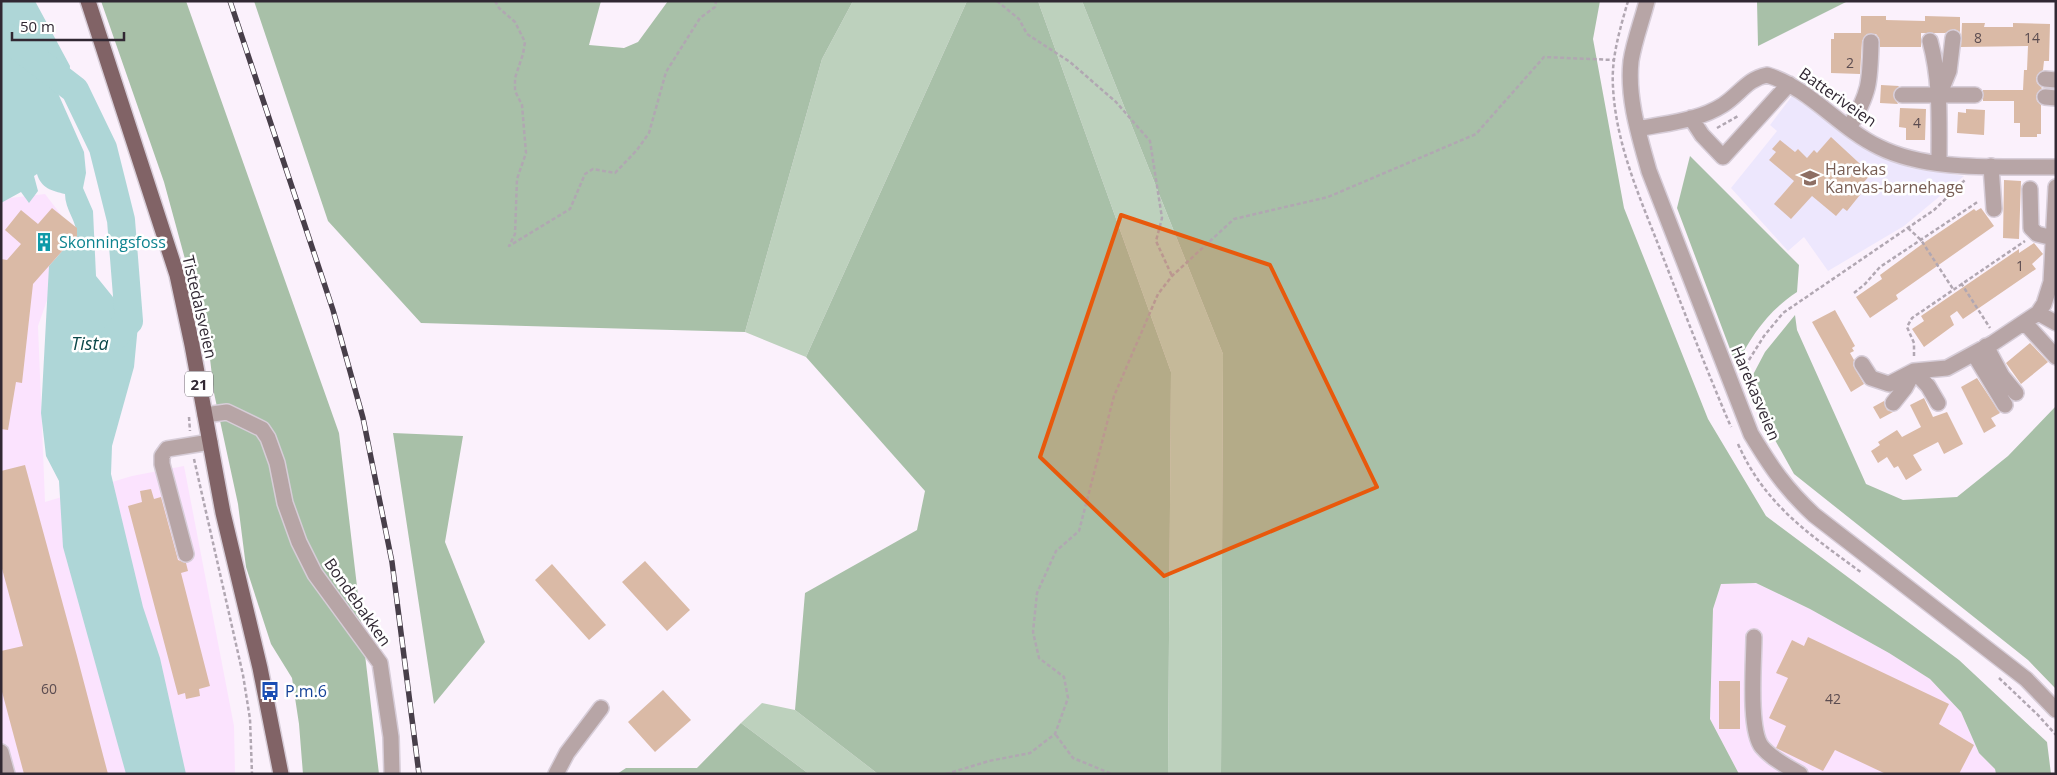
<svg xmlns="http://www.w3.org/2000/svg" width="2057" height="775" viewBox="0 0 2057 775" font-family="'Open Sans',sans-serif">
	<rect width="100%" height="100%" fill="#fbf1fc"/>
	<path fill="#fbe3fe" d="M45 194 72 229 38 326 45 502 132 476 184 466 234 726 235 774H1V199Z
		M1756 583 1810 609 1889 653 1930 679 1961 712 1979 753 1995 769 1996 774H1739L1710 719 1713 609 1721 584Z"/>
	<path fill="#ede7fd" d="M1792 96 1861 145 1910 168 1964 176 1904 226 1828 271 1804 237 1788 251 1731 188 1777 131 1770 125Z"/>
	<path fill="#bdd1bd" d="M853 1H967L806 357 745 332 822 59Z
		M1038 1H1082L1223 354 1221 774H1168L1171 372Z
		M762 703 795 710 878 774H809L741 723Z"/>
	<path fill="#a8c0a8" d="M101 1H186L339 433 379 774H303L299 724 292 678 271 644 246 567 238 504 214 393 209 350 188 270 164 182Z
		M254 1H601L589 45 624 48 638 42 668 1H853L822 59 745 332 421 323 328 221Z
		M967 1H1038L1171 372 1168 774H878L795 710 805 593 917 530 925 491 806 357Z
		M1082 1H1600L1593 39 1624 208 1708 419 1766 516 1959 660 2047 742 2051 774H1996L1995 769 1979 753 1961 712 1930 679 1889 653 1810 609 1756 583 1721 584 1713 609 1710 719 1739 774H1221L1223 354Z
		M1757 1H1848L1758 46Z
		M1690 156 1799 265 1797 292C1767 312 1753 334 1736 365L1677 208Z
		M1795 315 1797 330 1866 484 1903 500 1957 497 2008 456 2056 406V689L2028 660 1794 474 1746 388 1765 352Z
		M393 433 463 436 445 542 485 642 434 704Z
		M741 723 809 774H617L626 768H697Z"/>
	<path fill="#aed6d7" d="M1 1H35L70 66 69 78 57 91 84 152 86 173 83 188 93 211 96 276 117 302 130 304 138 325 134 367 112 446 111 474 143 607 160 658 186 774H126L63 547 59 481 46 456 41 413 49 266 71 241 77 237C77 221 65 210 65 194 52 191 41 188 37 174L34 176 38 191 29 203 21 192 1 203Z"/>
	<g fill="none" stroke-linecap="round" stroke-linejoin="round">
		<path stroke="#aed6d7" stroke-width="28" d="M1 33 75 90 103 148 121 220 129 321 115 336"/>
	</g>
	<path fill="#dabaa6" d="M1861 16H1886V20L1925 21V16L1960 17V32L1954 29 1945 33H1921V47H1880L1879 38 1876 34H1867L1862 41 1860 74 1831 73V39H1834V33H1861Z
		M1962 23H1985L1984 27H2013V23L2050 24 2049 61H2044L2043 70 2036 78 2037 83 2042 88 2036 96 2037 101 2041 105V134H2037V137H2020V123H2014V101H1983V90H2023L2024 70H2027L2028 46 1961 47Z
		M1881 85 1899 86 1893 95 1898 104 1880 103Z
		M1900 108 1926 109 1925 140H1906V128L1899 127Z
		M1966 109 1985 110 1984 135 1957 133 1958 112 1966 113Z
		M1831 137 1871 174 1864 182 1868 185 1847 211 1843 208 1836 216 1812 196 1791 219 1774 204 1794 181 1769 160 1776 152 1772 149 1780 140 1795 152 1798 149 1807 158 1814 150 1817 153Z
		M2004 180 2021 181 2019 239 2003 238Z
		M52 208 77 228V240L71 241 33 284 22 383 16 382 8 430 1 429V259L7 260 21 244 5 230 21 210 38 224Z
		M1981 208 1994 226 1896 295 1898 299 1870 318 1856 297 1882 279 1880 275 1925 242 1974 209 1976 211Z
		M2034 243 2043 254 2032 264 2036 269 1963 319 1957 311 1950 316 1954 325 1924 347 1912 329 1924 321 1921 316 2019 249V253Z
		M1835 310 1855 346 1852 348 1854 351 1850 353 1854 360 1853 365 1864 384 1851 392 1812 322Z
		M2030 343 2048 362 2021 384 2006 363Z
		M1977 378 2000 413 1991 418 1996 426 1984 433 1961 387Z
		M1924 398 1933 417 1947 412 1963 444 1944 454 1938 442 1913 455 1922 470 1906 480 1898 466 1894 468 1887 457 1878 463 1871 451 1880 445 1878 442 1897 430 1902 437 1921 427 1910 405Z
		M1884 401 1887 410 1893 412 1880 419 1873 407Z
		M25 465 77 656 108 774H24L1 688V651L23 646 1 565V471Z
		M151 489 154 499 161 497 178 560 186 563 188 571 181 573 210 686 199 689 200 696 186 699 185 693 178 695 128 506 142 502 140 491Z
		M645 561 690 610 667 631 622 582Z
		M552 564 606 625 589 640 535 580Z
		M1808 637 1949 704 1939 724 1974 745 1959 774H1886L1835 750 1823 771 1776 748 1786 726 1769 718 1788 678 1776 673 1792 640 1804 646Z
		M1719 681H1740V729H1719Z
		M663 690 691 720 655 752 628 722Z"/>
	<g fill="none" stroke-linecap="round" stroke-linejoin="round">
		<g stroke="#d7cdd8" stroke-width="18">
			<path id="minor" d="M1647 1C1642 21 1634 41 1631 61 1627 98 1639 135 1649 171L1751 434C1771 467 1785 488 1814 515L2026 679 2056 710
				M1930 41C1941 81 1939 121 1939 163
				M2045 79 2056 80
				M1940 93 1949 71 1953 38
				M1902 95H1975
				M2045 97 2056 98
				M1691 118 1702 135 1723 157 1789 84
				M1849 128C1870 92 1870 82 1871 42
				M1638 129C1666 123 1698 121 1723 105 1740 94 1747 79 1767 75 1810 88 1839 128 1879 147 1929 172 2000 166 2056 167
				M1991 166 1994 209
				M2030 189 2031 228 2037 234 2053 238
				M2038 313 2056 323
				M2025 323 2056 357
				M1986 346 2002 376 2016 393
				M1974 354 2005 405
				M1862 364 1871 378 1889 384 1914 371 1947 368 1993 343 2038 313 2044 304 2051 282 2056 187
				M1914 371 1928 386 1938 403
				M1893 403 1905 388 1914 371
				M205 415 227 412 262 429 268 438 277 463 285 503 299 542 315 574 380 663 391 737 392 774
				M186 554 162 464V456L167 449 210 442
				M1754 637C1754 661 1748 730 1762 747 1772 759 1787 766 1800 774
				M1 752 7 774
				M556 774 567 753 601 708"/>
		</g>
		<g stroke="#d7cdd8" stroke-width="18">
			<path id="major" d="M88 1 177 275 192 345 223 513 260 668 281 774"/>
		</g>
		<path stroke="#b1a7b2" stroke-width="2.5" stroke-dasharray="4 2.5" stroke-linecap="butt" d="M495 1 499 8 515 22 525 42 523 54 515 78V91L522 105 526 153 517 179 515 234 509 246 570 209 585 174 593 169 615 173 637 150 649 133 666 72 700 18 715 7 716 1
			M997 1 1019 19 1027 34 1070 62 1116 102 1150 141 1162 218 1156 241 1172 276
			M1628 1C1620 29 1611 58 1613 87 1616 147 1642 202 1663 257 1685 314 1707 371 1731 427
			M1717 128 1738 116
			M1908 228 1921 240 1953 289
			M1961 283 1990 328
			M1854 293 1865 284 1880 267 1979 201
			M1914 356V343L1907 327 1912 318 2025 241
			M1742 371 1764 336 1783 313 1934 210 1965 180
			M189 417 190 431
			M1738 444C1765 505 1809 534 1862 573
			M194 459 243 675 250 719 252 774
			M1999 678 2037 714 2056 735
			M1056 735 1073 758 1112 774
			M946 774 989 761 1030 753 1055 734 1068 698 1064 677 1039 658 1033 632 1037 593 1056 551 1079 531 1114 396 1158 294 1172 276 1234 219 1328 197 1476 134 1544 57 1614 60"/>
		<use href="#minor" stroke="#b7a5a6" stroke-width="15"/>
		<use href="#major" stroke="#816366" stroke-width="15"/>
		<g stroke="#483f4a" stroke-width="5.5">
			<path id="rail" d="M230 1 333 310 363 418 392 562 419 774"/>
		</g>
		<use href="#rail" stroke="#fff" stroke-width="4" stroke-dasharray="11" stroke-linecap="butt"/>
	</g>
	<path fill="#e8590c" fill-opacity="0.2" stroke="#e8590c" stroke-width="4" stroke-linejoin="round" d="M1121 215 1270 265 1377 487 1164 576 1040 457Z"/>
	<defs>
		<g id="school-bare" transform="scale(1.5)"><path d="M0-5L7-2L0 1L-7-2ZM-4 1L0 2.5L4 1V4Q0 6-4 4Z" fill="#8d6e63" stroke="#fff" stroke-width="2.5" paint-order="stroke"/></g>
		<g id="building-bare" transform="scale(1.5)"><path d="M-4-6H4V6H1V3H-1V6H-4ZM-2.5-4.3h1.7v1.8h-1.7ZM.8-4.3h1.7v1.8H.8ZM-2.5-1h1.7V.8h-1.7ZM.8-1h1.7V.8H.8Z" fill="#0f9aa8" stroke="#fff" stroke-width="2.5" paint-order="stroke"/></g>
		<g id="bus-bare" transform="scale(1.5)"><path d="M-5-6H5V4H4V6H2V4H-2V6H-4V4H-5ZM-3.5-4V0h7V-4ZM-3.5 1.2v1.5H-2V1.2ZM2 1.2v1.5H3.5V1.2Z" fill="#1a4fb4" stroke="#fff" stroke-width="2.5" paint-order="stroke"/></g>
	</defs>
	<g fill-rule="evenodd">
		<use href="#school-bare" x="1810" y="178"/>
		<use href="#building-bare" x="44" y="242"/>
		<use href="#bus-bare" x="270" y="691"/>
	</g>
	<g text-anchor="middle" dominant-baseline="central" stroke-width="5" stroke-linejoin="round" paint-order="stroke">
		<g font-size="14" fill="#5b4c50">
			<text x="1978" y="37">8</text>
			<text x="2032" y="37">14</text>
			<text x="1850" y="62">2</text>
			<text x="1917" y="122">4</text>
			<text x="2020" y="265">1</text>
			<text x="49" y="688">60</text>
			<text x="1833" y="698">42</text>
		</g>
		<rect fill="#fff" stroke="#6f6870" stroke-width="1" x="185" y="371.5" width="28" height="25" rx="4"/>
		<g font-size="15" font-weight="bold" fill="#312833">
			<text x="199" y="384">21</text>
		</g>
		<g font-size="16" fill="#312833" stroke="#fff">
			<text transform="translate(1838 97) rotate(35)">Batteriveien</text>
			<text transform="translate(200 307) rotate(77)">Tistedalsveien</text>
			<text transform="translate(1756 393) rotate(67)">Harekasveien</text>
			<text transform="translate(358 602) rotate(55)">Bondebakken</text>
		</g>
		<g font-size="16" fill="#785e54" stroke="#fff" text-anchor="start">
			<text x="1825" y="169">Harekas<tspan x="1825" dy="18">Kanvas-barnehage</tspan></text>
		</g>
		<g font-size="16" fill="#0d838f" stroke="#fff" text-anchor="start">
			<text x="59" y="242">Skonningsfoss</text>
		</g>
		<g font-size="16" fill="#164399" stroke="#fff" text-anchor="start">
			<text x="285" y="691">P.m.6</text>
		</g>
		<g font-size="18" font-style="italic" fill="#0c484a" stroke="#fff">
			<text x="90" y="343">Tista</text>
		</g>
	</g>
	<rect width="2057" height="775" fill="none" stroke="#312833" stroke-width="5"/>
	<path d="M12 32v8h112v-8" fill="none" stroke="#312833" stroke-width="2.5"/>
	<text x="20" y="32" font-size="15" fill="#312833" stroke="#ffffff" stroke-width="4" paint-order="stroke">50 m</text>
</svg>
